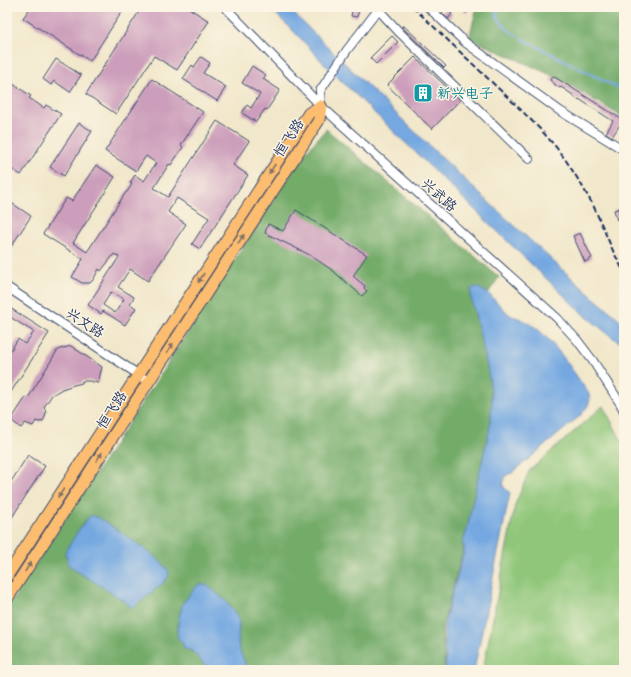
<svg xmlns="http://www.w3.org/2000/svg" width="631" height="677" viewBox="0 0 631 677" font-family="Caveat,'LXGW WenKai TC',sans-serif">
	<rect width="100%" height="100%" fill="#fcf5e5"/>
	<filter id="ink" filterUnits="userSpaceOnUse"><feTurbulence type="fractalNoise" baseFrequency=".025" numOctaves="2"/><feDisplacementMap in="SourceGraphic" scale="8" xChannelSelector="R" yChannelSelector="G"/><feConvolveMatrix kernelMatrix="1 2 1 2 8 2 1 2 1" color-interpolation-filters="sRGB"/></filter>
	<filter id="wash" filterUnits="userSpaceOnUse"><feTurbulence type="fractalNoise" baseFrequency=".012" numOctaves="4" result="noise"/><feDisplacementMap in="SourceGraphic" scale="16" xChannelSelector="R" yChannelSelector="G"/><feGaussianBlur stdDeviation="0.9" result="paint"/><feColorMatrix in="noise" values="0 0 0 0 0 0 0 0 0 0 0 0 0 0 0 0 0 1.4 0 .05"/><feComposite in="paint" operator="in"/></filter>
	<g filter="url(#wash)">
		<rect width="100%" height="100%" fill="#f1e7ca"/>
		<path fill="#8fc679" stroke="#557a6c" d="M603 406 624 445V670H483L515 505 529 471Z"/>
		<path fill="#73ab69" stroke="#476d64" d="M477 7H624V118L560 79 469 38Z
			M326 129 499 277 480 305 497 376 494 437 442 628 445 670H7V608L138 409 300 159Z"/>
		<path fill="#75a8e1" stroke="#486ca0" d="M269 7H287L412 129 483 197 588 293 624 323V345L612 337 583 314 330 70 302 40Z
			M475 287C490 291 498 305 510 315 513 317 516 317 519 318 526 321 534 326 540 331 558 347 575 374 589 394 592 403 586 408 581 415L512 473C504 475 504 478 503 486L510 493 474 670H446L444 628 447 613 465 548 463 545V542L467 530 472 504 489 432 491 416 492 401 490 383 485 356 471 298V289Z
			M90 516H94L99 518C111 526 167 561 169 573 169 577 166 579 165 581L133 608 117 596 75 570 68 564 67 557 65 554V552L80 528Z
			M201 584 208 586 226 601 238 617 239 624 238 642 239 649 248 670H209L192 651 183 648V643L177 637 179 617 183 603 197 586Z"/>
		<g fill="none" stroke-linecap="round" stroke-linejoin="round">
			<path stroke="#75a8e1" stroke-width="2" d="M500 7 496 16 508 30 526 41 624 91"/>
		</g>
		<g id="blocks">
			<path fill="#cc9ebb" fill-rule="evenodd" d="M31 7H125L90 61 23 18Z
				M142 7H187L209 21 177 70 154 56 116 114 86 94Z
				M353 7H360L357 17 351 16Z
				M460 7H471L466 13Z
				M446 9 452 14 448 19 442 13Z
				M403 25 446 66 444 68 404 29 402 27Z
				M392 36 398 42 376 64 370 58Z
				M201 57 210 63 203 73 226 87 217 101 183 79 192 65 194 67Z
				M415 57 460 100 432 129 387 85Z
				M56 59 81 75 70 92 54 81 51 85 43 79Z
				M252 66 266 75 263 79 280 90 267 110 265 109 256 122 242 113 247 105 251 108 260 94 242 83Z
				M553 76 623 120 612 137 606 133 613 121 579 99 578 100 573 96V95L561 87 560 88 555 85V84L550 80Z
				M152 79 203 112 181 145 183 147 171 165 169 164 154 188 168 197 217 121 249 141 233 165 248 175 200 249 192 244 209 218 177 198 168 212 186 224 148 281 130 269 118 287 134 297 130 304 136 308 125 325 103 311 101 314 88 305 119 257 114 254 101 271 99 269 93 280 90 283H82L72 277 83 259 43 234 66 198 72 201 96 165 115 177 73 243 87 252 126 192H127L132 184 130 183 135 175 144 181 156 163 146 156 136 171 105 151ZM111 292 124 299 115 313 103 305Z
				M7 80 31 96 29 98 44 108 46 105 61 114 21 175 7 166Z
				M79 123 92 131 64 176 50 167Z
				M7 200 31 216 7 253Z
				M624 207V218L617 220 614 210Z
				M296 210 367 255 353 276 365 286 364 288 367 291 362 296 332 270 308 254 265 233 268 224 283 231Z
				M580 233 592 258 585 262 573 236Z
				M7 306 49 333 7 398V356L18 339 25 344 34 332 7 315Z
				M71 346 102 367 98 383 90 381H82V383L74 385 62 389 52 395 44 407 46 412 45 417 43 421 39 422 36 421 33 426 25 423 21 428 11 420 26 397 28 398 57 351 60 349Z
				M28 455 45 466 7 525V488Z"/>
		</g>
	</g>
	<g filter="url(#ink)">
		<use href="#blocks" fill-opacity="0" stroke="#3b4b6e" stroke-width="1"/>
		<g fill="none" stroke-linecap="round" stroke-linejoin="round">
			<g stroke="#3b4b6e" stroke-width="10">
				<path id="minor" d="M225 7 321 106 557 318 577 340 593 361 620 403 624 411
					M376 7 400 33 529 159
					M428 7 466 43 560 111 624 150
					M321 106 320 91 347 50 378 10
					M7 287 148 381"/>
			</g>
			<g stroke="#3b4b6e" stroke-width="13">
				<path id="major" d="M7 576 309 113 321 106
					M7 599 319 120 321 106"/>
			</g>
			<use href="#minor" stroke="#fff" stroke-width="8"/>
			<use href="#major" stroke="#fcbd6f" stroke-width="11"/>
			<path stroke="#1b2f5e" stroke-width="2" stroke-dasharray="6 3" stroke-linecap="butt" d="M413 7 520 109 540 129 556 147 567 162 581 184 594 207 614 253 623 270 624 275"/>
		</g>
		<defs><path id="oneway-solid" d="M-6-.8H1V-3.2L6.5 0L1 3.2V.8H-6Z"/></defs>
		<g fill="#806f66">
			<use href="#oneway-solid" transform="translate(272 169) rotate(123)"/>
			<use href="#oneway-solid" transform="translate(241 239) rotate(-57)"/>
			<use href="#oneway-solid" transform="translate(201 278) rotate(123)"/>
			<use href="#oneway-solid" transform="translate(170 348) rotate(-57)"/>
			<use href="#oneway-solid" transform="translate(99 457) rotate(-57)"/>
			<use href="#oneway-solid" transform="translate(61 493) rotate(123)"/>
			<use href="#oneway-solid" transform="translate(28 567) rotate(-57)"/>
		</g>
	</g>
	<defs>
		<g id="building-square" transform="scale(1)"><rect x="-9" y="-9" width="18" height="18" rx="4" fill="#0f9aa8" stroke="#fcf5e5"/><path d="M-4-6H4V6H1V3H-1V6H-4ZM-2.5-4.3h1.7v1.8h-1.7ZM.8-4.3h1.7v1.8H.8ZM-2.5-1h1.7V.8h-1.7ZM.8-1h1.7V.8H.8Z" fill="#fff"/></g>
	</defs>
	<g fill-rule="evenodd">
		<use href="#building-square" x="423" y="93"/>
	</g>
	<g text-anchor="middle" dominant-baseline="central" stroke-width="3" stroke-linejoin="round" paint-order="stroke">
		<g font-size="14" fill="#0d838f" stroke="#fcf5e5" text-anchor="start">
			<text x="437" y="93">新兴电子</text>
		</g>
		<g font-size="14" fill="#1b2f5e" stroke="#fcf5e5">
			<text transform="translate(289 138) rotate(-57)">恒飞路</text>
			<text transform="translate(439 195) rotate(42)">兴武路</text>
			<text transform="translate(85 323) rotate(33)">兴文路</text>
			<text transform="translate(112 410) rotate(-57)">恒飞路</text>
		</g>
	</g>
	<rect width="631" height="677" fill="none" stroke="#fcf5e5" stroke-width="24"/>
</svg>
